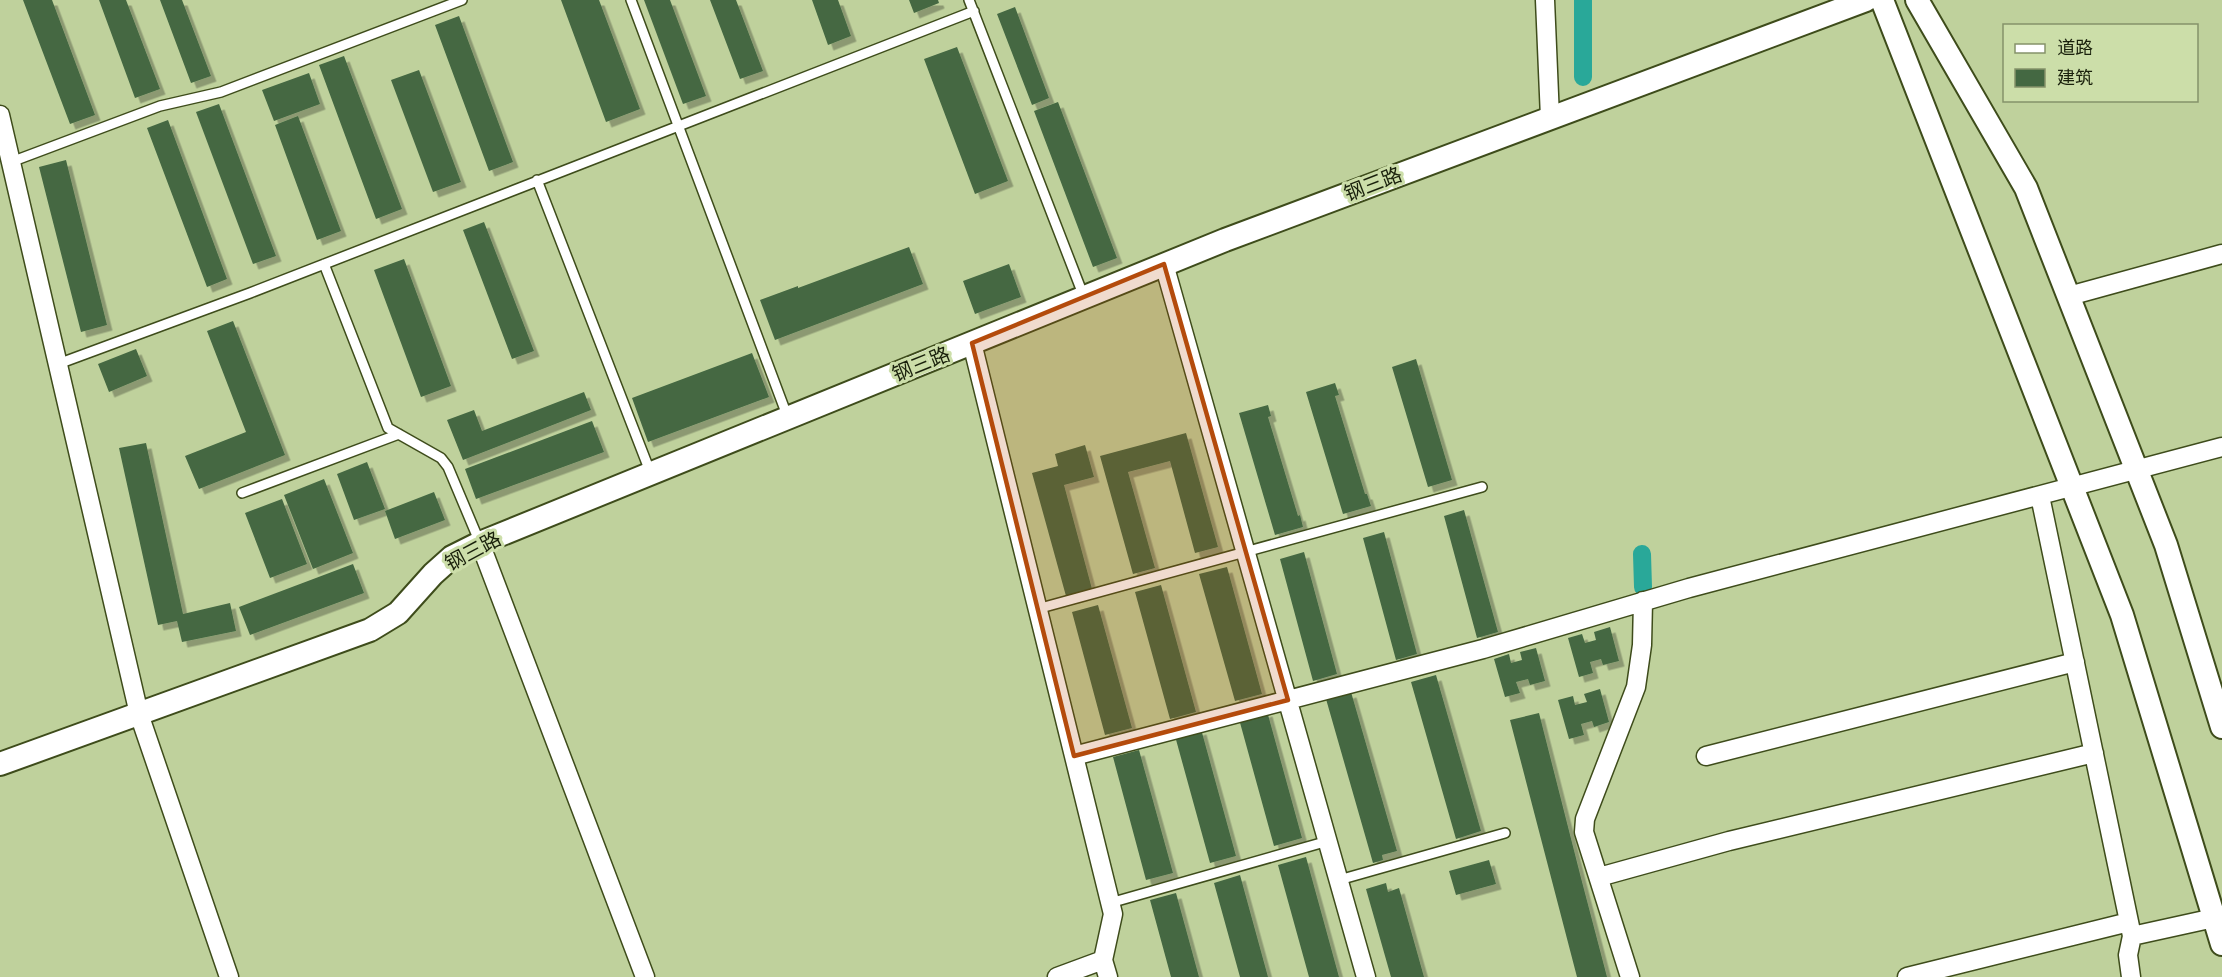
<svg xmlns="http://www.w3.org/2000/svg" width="2222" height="977" viewBox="0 0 2222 977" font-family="Roboto,'Noto Sans SC',sans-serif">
	<defs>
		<filter id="shadow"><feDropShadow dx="5.5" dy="5.5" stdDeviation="0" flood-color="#0004"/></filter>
	</defs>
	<rect width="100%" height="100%" fill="#bfd19c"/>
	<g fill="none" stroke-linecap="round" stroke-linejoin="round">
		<path stroke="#29a899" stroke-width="18" d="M1583 77V0
			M1642 554 1643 587"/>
	</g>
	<path fill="#446842" filter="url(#shadow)" d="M23 0H52L95 115 70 124Z
		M99 0H126L160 89 135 98Z
		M160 0H182L211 76 191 83Z
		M561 0H599L640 109 606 122Z
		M644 0H670L706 96 683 104Z
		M710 0H736L763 71 740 79Z
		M812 0H838L851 36 828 45Z
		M909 0H938L939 3 914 13Z
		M1015 7 1049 98 1032 105 997 14Z
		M459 16 513 162 489 171 435 25Z
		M957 47 1008 181 975 194 924 59Z
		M344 56 402 209 376 219 319 65Z
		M419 70 461 182 433 192 391 80Z
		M309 73 320 104 274 121 262 90Z
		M1058 102 1117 258 1093 267 1034 111Z
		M219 104 276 256 253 264 196 112Z
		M298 116 341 231 317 240 275 125Z
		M168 120 227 279 207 287 147 128Z
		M66 160 107 325 81 332 39 167Z
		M484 222 534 351 512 359 463 230Z
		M909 247 923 284 775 340 760 300 798 286V288Z
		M404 259 451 386 421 397 374 270Z
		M1009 264 1021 297 975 314 963 281Z
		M233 321 285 455 199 489 185 456 246 432 207 331Z
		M136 349 147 376 109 392 98 364Z
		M752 353 769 397 648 442 632 398Z
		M1416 359 1452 480 1428 487 1392 367Z
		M1335 383 1339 395 1335 396 1365 494H1367L1371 506 1343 514 1306 392Z
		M584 392 591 410 463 460 447 420 474 410 482 431Z
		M1268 405 1271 416 1268 417 1298 516 1300 515 1303 527 1275 535 1239 413Z
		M592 421 604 452 476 499 465 469Z
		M1186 433 1218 547 1195 553 1170 461 1128 472 1155 568 1133 574 1100 456Z
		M146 443 183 614 230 603 236 631 182 642 177 621 158 625 119 448Z
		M1085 445 1094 477 1064 485 1092 589 1066 596 1032 473 1058 466 1055 454Z
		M367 462 385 509 354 520 337 474Z
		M324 479 353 553 313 569 284 495Z
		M434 492 445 520 395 539 385 511Z
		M282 499 307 564 270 578 245 513Z
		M1464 510 1498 632 1477 638 1444 516Z
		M1384 532 1417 654 1396 660 1363 538Z
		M1304 552 1337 674 1313 681 1280 559Z
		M353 564 364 593 250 635 239 607Z
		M1227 567 1262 694 1235 701 1199 574Z
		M1161 585 1196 712 1170 719 1135 592Z
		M1098 605 1132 728 1105 735 1072 612Z
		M1610 627 1619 661 1603 665 1601 659 1590 662 1593 673 1579 677 1568 638 1582 634 1585 643 1596 640 1594 632Z
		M1536 648 1545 681 1530 685 1528 679 1516 682 1520 693 1505 697 1494 659 1509 654 1511 663 1522 660 1520 652Z
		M1436 675 1481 831 1456 839 1411 682Z
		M1600 689 1609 722 1594 727 1592 721 1581 724 1584 735 1569 739 1558 700 1573 696 1575 705 1587 702 1584 694Z
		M1351 692 1397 851 1382 855 1383 860 1373 863 1326 699Z
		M1267 711 1302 838 1274 846 1239 719Z
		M1539 713 1581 878 1607 977H1577L1510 720Z
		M1201 729 1236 856 1210 863 1175 736Z
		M1139 750 1173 873 1146 880 1113 757Z
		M1306 857 1339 977H1309L1278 865Z
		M1489 860 1496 884 1456 895 1449 871Z
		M1240 875 1268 977H1240L1214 883Z
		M1386 883 1388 892 1399 888 1424 977H1391L1366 889Z
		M1176 893 1199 977H1171L1150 900Z"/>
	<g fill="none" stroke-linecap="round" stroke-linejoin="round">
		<g stroke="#3e4c1b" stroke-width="12">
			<path id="service" d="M631 0 788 418
				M969 0 1084 297
				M11 162 160 106 221 92 462 0
				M537 180 651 474
				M324 264 388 428 441 458 448 467 480 543
				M58 364 250 293 974 11
				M242 493 399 434
				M1037 609 1482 487
				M1339 880 1505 833
				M1110 903 1328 841"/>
		</g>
		<g stroke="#3e4c1b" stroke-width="21">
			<path id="minor" d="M1545 0 1550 118
				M0 115 139 714 229 977
				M1164 264 1366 977
				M2069 296 2222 254
				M972 343 1113 914 1103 960 1108 977
				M2040 496 2132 936 2128 955 2131 977
				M480 543 645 977
				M1074 756 1483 649 1689 588 2222 447
				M1706 756 2075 662
				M1599 877 1729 841 2094 753
				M2132 936 2214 918
				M1057 977 1103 960
				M1630 977 1584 832 1585 819 1636 687 1642 645 1643 601
				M1907 977 2129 922"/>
		</g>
		<g stroke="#3e4c1b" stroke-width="26">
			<path id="tertiary" d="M1882 0 2122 615 2222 944
				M1917 0 2026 188 2166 545 2222 727
				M0 764 370 630 398 613 433 574 452 557 480 543 1225 240 1866 0"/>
		</g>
		<use href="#service" stroke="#fff" stroke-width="9"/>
		<use href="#minor" stroke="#fff" stroke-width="18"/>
		<use href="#tertiary" stroke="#fff" stroke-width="22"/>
	</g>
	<path fill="#b44b0c" fill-opacity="0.2" stroke="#b44b0c" stroke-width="4.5" stroke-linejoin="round" d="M1164 264 1288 700 1074 756 972 343Z"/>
	<g text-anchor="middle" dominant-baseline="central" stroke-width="6" stroke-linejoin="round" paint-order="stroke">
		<g font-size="20" fill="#1a210c" stroke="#ccdea9">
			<text transform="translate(1373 184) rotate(-21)">钢三路</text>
			<text transform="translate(921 364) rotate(-22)">钢三路</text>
			<text transform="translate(473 551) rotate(-28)">钢三路</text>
		</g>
	</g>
	<rect x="2003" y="24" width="195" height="78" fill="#ccdea9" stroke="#85926a" stroke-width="1.5"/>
	<rect x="2015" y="44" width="30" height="9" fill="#ffffff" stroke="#85926a" stroke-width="1.5"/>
	<text x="2057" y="54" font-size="18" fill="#1a210c">道路</text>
	<rect x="2015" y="69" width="30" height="18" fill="#446842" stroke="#85926a" stroke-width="1.5"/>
	<text x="2057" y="84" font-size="18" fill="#1a210c">建筑</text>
</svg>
